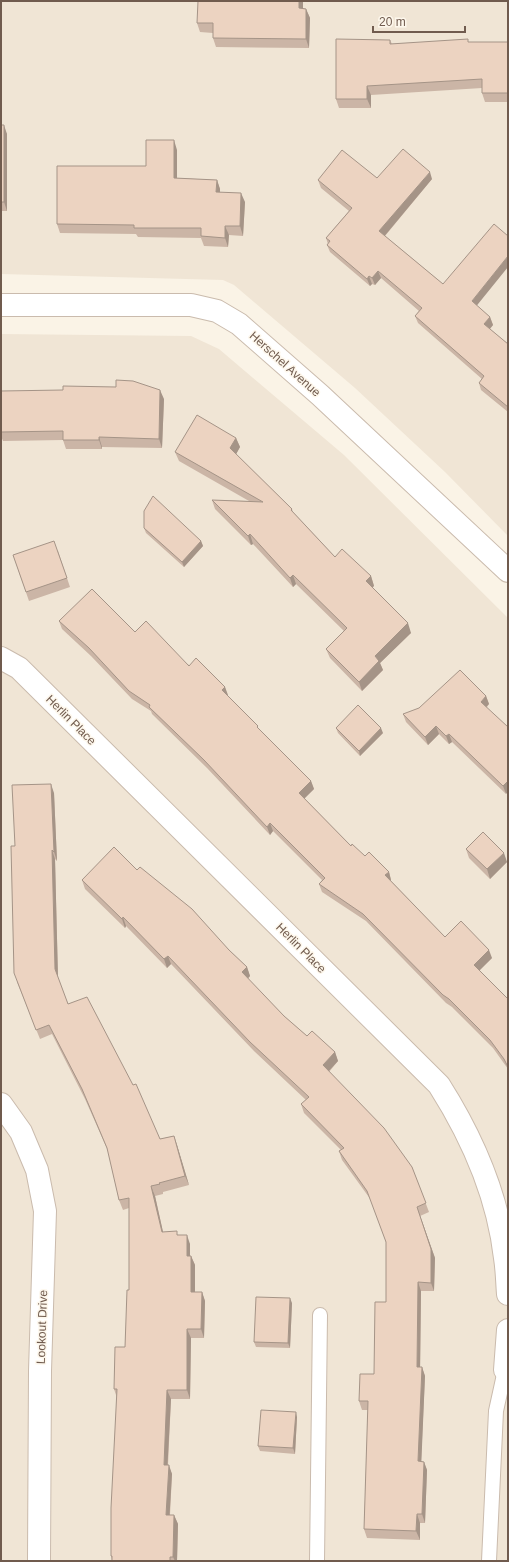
<svg xmlns="http://www.w3.org/2000/svg" width="509" height="1562" viewBox="0 0 509 1562" font-family="Helvetica,sans-serif">
	<rect width="100%" height="100%" fill="#faf3e6"/>
	<path fill="#f0e5d5" d="M1 1H508V536L445 472 355 388 234 285 223 280 1 274Z
		M1 334 191 336 219 349 344 455 508 618V1561H1Z"/>
	<g fill="none" stroke-linecap="round" stroke-linejoin="round">
		<g stroke="#cabbad" stroke-width="16">
			<path id="lane" d="M317 1561 320 1315
				M489 1561 496 1411 505 1370"/>
		</g>
		<g stroke="#cabbad" stroke-width="24">
			<path id="street" d="M1 305H191L217 311 239 324 320 395 508 571
				M1 658 19 668 439 1085C472 1137 498 1196 505 1258 507 1270 507 1282 508 1294
				M1 1104 21 1132 37 1170 45 1211 40 1371 39 1561
				M505 1370 508 1330"/>
		</g>
		<use href="#lane" stroke="#fff" stroke-width="14"/>
		<use href="#street" stroke="#fff" stroke-width="22"/>
	</g>
	<path fill="#cbb5a6" d="M303 8 306 9 310 18 309 48 216 47 213 38V33L200 32 197 23Z
		M390 40 392 44 469 42H508V102H485L482 93V88L371 95V108H339L336 99Z
		M1 125 7 134V211H2V221H1Z
		M177 150V178L217 180 220 189V192L245 202 243 236 229 235 228 247 204 246 201 238 138 237 136 234 60 233 57 224 146 166Z
		M377 178 432 179 385 236 443 284 477 306 490 317 493 325 490 329 508 344V412L481 390 479 383 482 379 418 323 415 316 419 311 381 278 375 285 372 284 370 286 330 252 327 245 328 244 326 238 349 211 321 188 318 180Z
		M164 399 162 448 102 447V449H66L63 440 3 441 1 436V432Z
		M236 438 240 447 236 454 292 509 293 512 335 557 371 576 374 586 372 588 411 633 380 663 383 670 362 691 330 658 326 649 344 631 296 584 293 587 253 544 251 545 215 509 212 500 249 501 179 461 175 452Z
		M144 528 201 541 203 546 184 567 146 533Z
		M58 551 70 587 29 601 13 555Z
		M59 621 135 632 225 687 227 695 259 730 311 781 314 789 304 798 351 846 365 856 389 872 391 880V881L445 937 492 958 479 970 508 999V1069L493 1048 452 1007 446 1003 366 921 322 892 319 884 322 880 273 831 270 835 207 768 152 714 151 711 132 699 91 656 62 629Z
		M486 696 489 704 487 707 506 794 452 742 449 744 439 734 428 745 406 722 403 714Z
		M336 728 383 733 360 756 338 733Z
		M54 793 57 861 55 859 58 978 68 1004 160 1139 174 1136 177 1145 189 1185 163 1192V1194L155 1196 163 1232 179 1235 190 1244V1256H191L195 1265V1292H202L205 1301 204 1338H191L190 1399H171L168 1465 172 1474 170 1515H174L178 1524 177 1561H112L111 1556 117 1398 114 1389 125 1347 129 1290V1208L123 1210 119 1200 108 1151 85 1099 52 1034 40 1039 17 982Z
		M466 849 507 862 490 879 469 858Z
		M137 870 229 950 247 967 250 976 248 979 284 1016 307 1036 335 1052 338 1061 329 1072 412 1167 429 1212 420 1216 435 1258 434 1291H421L420 1367H422L425 1376 421 1461 424 1462 427 1470 425 1523H420V1540L367 1538 364 1529 368 1410H362L359 1401 374 1374 386 1302V1242L371 1200 342 1160 339 1151 341 1150 304 1113 301 1104 306 1100 254 1051 171 964 167 968 126 926 125 928 85 889 82 880Z
		M292 1303 290 1348 256 1347 254 1342Z
		M297 1417 295 1454 260 1451 258 1446Z"/>
	<path fill="#a59487" d="M299 1H303V18L299 8Z
		M306 9 310 18 309 48 306 39Z
		M367 86 371 95V108L367 99Z
		M4 125 7 134V211L4 202Z
		M174 140 177 150V187L174 178Z
		M430 172 432 179 382 239 379 231Z
		M217 180 220 189V201L216 192Z
		M241 193 245 202 243 236 240 226Z
		M1 207 2 211V221L1 218Z
		M225 226 229 235 228 247 225 238Z
		M508 256V267L474 309 472 301Z
		M378 271 381 278 375 285 372 278Z
		M369 276 372 284 370 286 367 279Z
		M490 317 493 325 487 332 484 324Z
		M160 390 164 399 162 448 159 439Z
		M99 437 102 447V449L99 440Z
		M236 438 240 447 234 458 230 448Z
		M250 534 253 544 251 545 248 536Z
		M201 541 203 546 184 567 182 562Z
		M293 575 296 584 293 587 290 578Z
		M371 576 374 586 369 590 366 581Z
		M408 623 411 633 380 663 383 670 362 691 359 682 375 656Z
		M225 687 228 695 225 698 222 690Z
		M486 696 489 704 484 709 481 702Z
		M436 726 439 734 428 745 425 737Z
		M381 728 383 733 360 756 359 751Z
		M449 734 452 742 449 744 446 736Z
		M311 781 314 789 302 801 299 793Z
		M508 781V792L506 794 503 786Z
		M51 784 54 793 57 861 54 852Z
		M270 823 273 831 270 835 267 827Z
		M52 850 55 859 58 978 55 969Z
		M504 853 507 862 490 879 487 869Z
		M389 872 391 880 388 883 385 875Z
		M123 917 126 926 125 928 122 919Z
		M489 950 492 958 477 973 474 965Z
		M168 956 171 964 167 968 164 959Z
		M247 967 250 976 245 981 242 972Z
		M335 1052 338 1061 326 1074 323 1065Z
		M174 1136 177 1145 189 1185 185 1176Z
		M151 1186 155 1196 165 1241 162 1232Z
		M417 1207 435 1258 434 1291 431 1283Z
		M187 1235 190 1244V1265L187 1256Z
		M191 1256 195 1265V1301L191 1292Z
		M418 1282 421 1291 420 1376 417 1367Z
		M202 1292 205 1301 204 1338 201 1329Z
		M290 1298 292 1303 290 1348 288 1343Z
		M187 1329 191 1338 190 1399 187 1390Z
		M422 1367 425 1376 421 1470 418 1461Z
		M167 1390 171 1399 167 1474 164 1465Z
		M296 1412 297 1417 295 1454 293 1448Z
		M424 1462 427 1470 425 1523 422 1514Z
		M169 1465 172 1474 169 1524 166 1515Z
		M417 1514 420 1523V1540L416 1531Z
		M174 1515 178 1524 177 1561H175L173 1557Z"/>
	<path fill="#ecd3c1" stroke="#a59487" d="M198 1H299V8L306 9V39L213 38V23H197Z
		M336 39 390 40V44L468 39V42H508V93H482V79L367 86V99H336Z
		M1 125H4V202H1Z
		M146 140H174V178L217 180 216 192 241 193 240 226H225V238L201 236V228H134V225L57 224V166H146Z
		M403 149 430 172 379 231 443 284 494 224 508 236V256L472 301 490 317 484 324 508 344V407L479 383 484 376 415 316 422 308 378 271 372 278 369 276 367 279 327 245 330 241 326 238 352 208 318 180 342 150 377 178Z
		M116 380 133 381 160 390 159 439 99 437V440H63V431L1 432V391L63 390V386L116 387Z
		M197 415 236 438 230 448 292 509 291 510 335 557 342 549 371 576 366 581 408 623 375 656 379 661 359 682 326 649 347 628 293 575 290 578 250 534 248 536 212 500 263 502 175 452Z
		M153 496 201 541 182 562 144 528V511Z
		M54 541 67 578 26 592 13 555Z
		M92 589 135 632 146 621 189 666 196 658 225 687 222 690 258 726 257 727 311 781 299 793 351 846 352 844 365 856 369 852 389 872 385 875 445 937 461 921 489 950 474 965 508 999V1067L504 1059 490 1040 449 999 443 995 363 914 319 884 325 878 270 823 267 827 204 760 149 707 150 705 129 691 89 648 59 621Z
		M460 670 486 696 481 702 508 727V781L503 786 449 734 446 736 436 726 425 737 403 714 419 708Z
		M358 705 381 728 359 751 336 728Z
		M51 784 54 852 52 850 55 969 68 1004 87 997 133 1085 136 1084 160 1139 174 1136 185 1176 159 1183 160 1184 151 1186 162 1232 177 1231V1235H187V1256H191V1292H202L201 1329H187V1390H167L164 1465H169L166 1515H174L173 1557H170V1561H112V1556H111V1508L117 1389H114L115 1347H125L127 1290H129V1198L119 1200 107 1148 82 1089 49 1025 36 1030 14 973 11 846H15L12 785Z
		M483 832 504 853 487 869 466 849Z
		M114 847 137 870 140 867 192 909 229 950 247 967 242 972 284 1016 307 1036 312 1031 335 1052 323 1065 384 1128 412 1167 426 1203 417 1207 431 1249V1283L418 1282 417 1367H422L418 1461 424 1462 422 1514H417L416 1531 364 1529 368 1401H359L360 1374H374L375 1302H386V1242L367 1191 339 1151 344 1148 301 1104 309 1097 250 1042 168 956 164 959 123 917 122 919 82 880Z
		M256 1297 290 1298 288 1343 254 1342Z
		M261 1410 296 1412 293 1448 258 1446Z"/>
	<g text-anchor="middle" dominant-baseline="central" stroke-width="3" stroke-linejoin="round" paint-order="stroke">
		<g font-size="12" fill="#705b4e" stroke="#fdf7ec">
			<text transform="translate(285 364) rotate(42)">Herschel Avenue</text>
			<text transform="translate(71 720) rotate(45)">Herlin Place</text>
			<text transform="translate(301 948) rotate(45)">Herlin Place</text>
			<text transform="translate(42 1327) rotate(-88)">Lookout Drive</text>
		</g>
	</g>
	<rect width="509" height="1562" fill="none" stroke="#705b4e" stroke-width="4"/>
	<path d="M373 26v6h92v-6" fill="none" stroke="#705b4e" stroke-width="2"/>
	<text x="379" y="26" font-size="12" fill="#705b4e" stroke="#fdf7ec" stroke-width="3" paint-order="stroke">20 m</text>
</svg>
